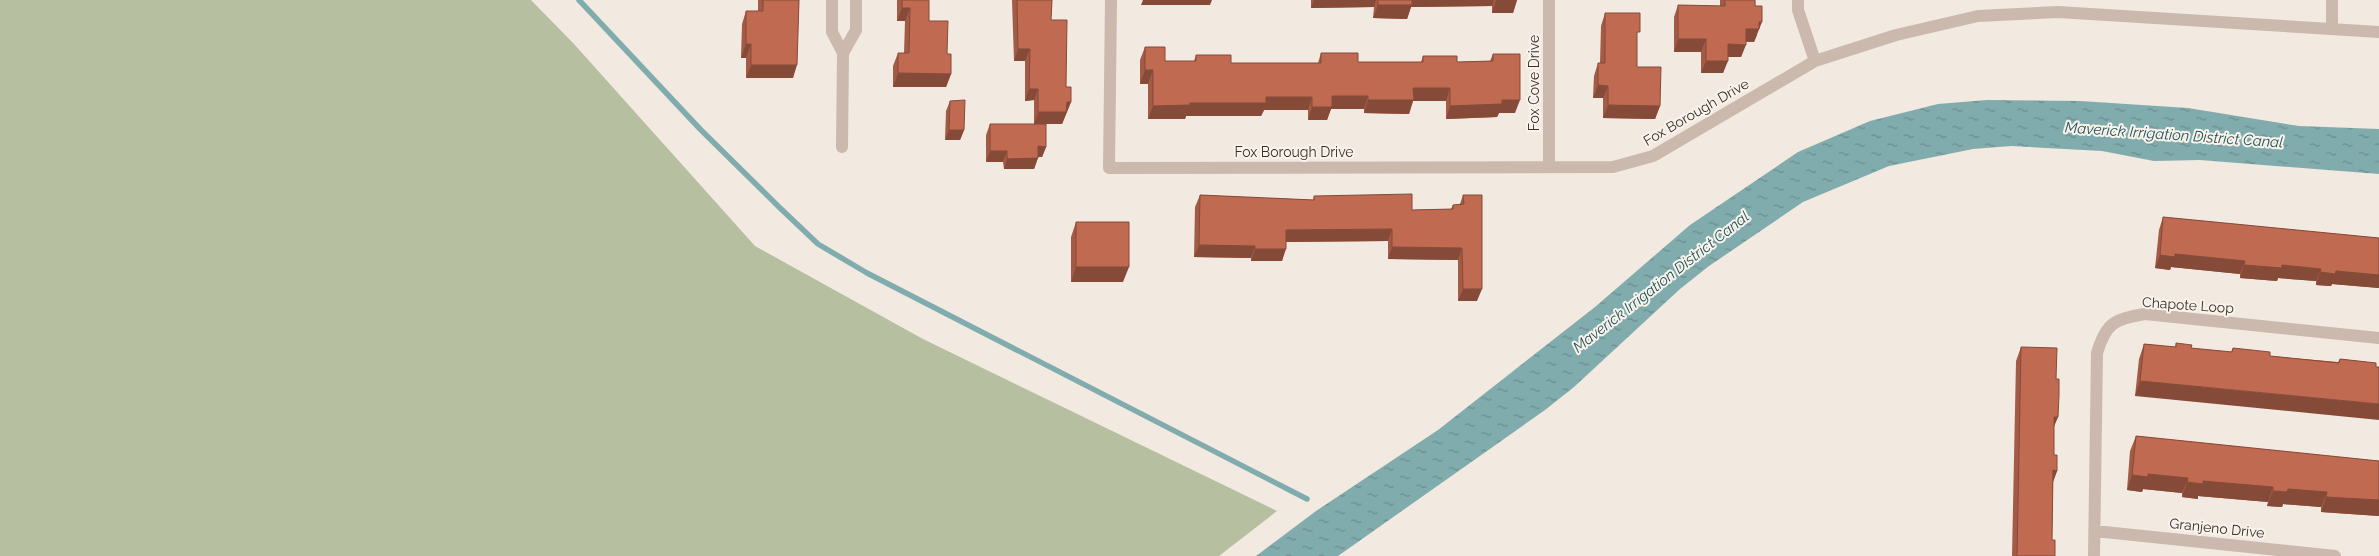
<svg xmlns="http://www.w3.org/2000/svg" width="2379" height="556" viewBox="0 0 2379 556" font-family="Raleway,sans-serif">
	<defs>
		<pattern id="water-ripples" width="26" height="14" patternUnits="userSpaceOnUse" patternTransform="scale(1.25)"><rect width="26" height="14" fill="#81acad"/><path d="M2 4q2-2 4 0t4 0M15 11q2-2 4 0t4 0" fill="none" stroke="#6b8c8d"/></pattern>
	</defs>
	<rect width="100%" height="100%" fill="#f2e9e0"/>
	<path fill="#b6c0a1" d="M0 0H531L574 44 755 246 923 339 1277 511 1219 556H0Z"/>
	<path fill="url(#water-ripples)" d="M1987 100 2080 101 2188 108 2299 126 2379 129V174L2200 160 2154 161 2102 151 2011 146 1973 149 1889 166 1803 202 1709 266 1680 289 1574 387 1545 410 1338 556H1256L1316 511 1438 430 1595 307 1690 225 1798 152 1870 121 1938 104Z"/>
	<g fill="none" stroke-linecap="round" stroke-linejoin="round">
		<path stroke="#81acad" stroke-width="5.5" d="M579 0 700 129 779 207 818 244 867 273 1307 499"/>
		<path stroke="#cab9ac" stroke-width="12" d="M832 0V32L843 53
			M1111 0 1109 168 1613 167 1653 156 1815 61 1896 35 1978 16 2058 12 2379 32
			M1549 0V165
			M1798 0V10L1815 61
			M2332 0V28
			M842 147 843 53 856 30V0
			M2095 531 2335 556
			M2094 556 2097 353C2106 323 2114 319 2145 314L2379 338"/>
	</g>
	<path fill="#a45b46" d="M758 0H799L793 78H746V58H741L742 24 746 11H758Z
		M897 0H929V21L947 54 951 74 946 87H893V66L898 53H904L905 21H897Z
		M1012 0H1052L1051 20 1066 87 1071 102 1062 124H1034V100L1025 101V61H1014Z
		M1311 0H1517L1513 13H1492V6L1411 7 1407 19 1373 18 1374 7 1311 8Z
		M1720 0H1755L1757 35 1754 42H1746L1741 57H1728L1723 73H1701V52H1674V17L1678 5 1720 6Z
		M1605 13 1637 39V67L1660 106 1655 119 1603 118V98H1593L1594 76 1598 63H1600L1601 26Z
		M1145 47 1165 61H1194L1196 55 1231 63H1318L1321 53 1358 62H1421L1423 56 1457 62 1490 61 1493 54 1515 113H1499L1497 117 1446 119V101H1413L1409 114 1364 113V109H1331L1327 120H1308V110H1264L1261 116H1186L1185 119H1148V84H1140V60Z
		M950 101 964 130 960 140H945L946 111Z
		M990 124 1046 147 1042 157H1038L1034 169H1004L1003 162H986V135Z
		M1200 195 1313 200 1314 196 1412 210 1451 209 1453 205 1460 204 1463 195 1477 301H1458V260L1388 259V241L1286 242 1282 261H1251V258L1194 257 1195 207Z
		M2163 217 2379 238V288L2332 284 2331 286 2316 285V281L2278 278 2277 281 2240 278V274L2171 267 2170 270 2155 268 2159 230Z
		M1076 222 1123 282H1071V237Z
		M2176 343 2191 348 2231 352 2233 348 2270 356 2338 362 2340 359 2376 363 2135 396 2139 359 2144 344 2175 347Z
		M2021 347 2056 379 2058 417 2054 426V455L2057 471 2053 481 2052 540 2055 556H2012L2016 361Z
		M2136 436 2379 461V516L2321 512V507L2283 504 2282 507 2267 506 2268 502 2198 496V499L2182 497V493L2143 489 2142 492 2127 490 2130 451Z"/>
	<path fill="#864a39" d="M1143 0H1212L1210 5H1141Z
		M1314 0H1376L1374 7 1311 8Z
		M1409 0H1494L1492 6 1411 7 1407 19 1373 18 1378 5Z
		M1496 0H1517L1513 13H1492Z
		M902 8H910L905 21H897Z
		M1759 22H1762L1754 42 1741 41 1746 29Z
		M1678 39H1706L1701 52H1674Z
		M746 44H751L746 58H741Z
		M1728 44 1746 45 1741 57H1724Z
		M1018 49H1030L1025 61H1014Z
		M1706 61H1728L1723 73H1701Z
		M751 65H797L793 78H746Z
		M1145 70H1153L1148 84H1140Z
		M898 73 951 74 946 87H893Z
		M1598 85 1608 86 1603 98H1593Z
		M1413 88H1450L1446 101H1413L1409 114 1364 113 1368 100Z
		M1029 89H1038L1034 100 1025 101Z
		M1332 96H1368L1364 109H1331L1327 120H1308L1312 107Z
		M1266 97H1312L1308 110H1264L1261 116H1186L1185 119H1148L1153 106Z
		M1502 100H1520L1515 113H1499L1497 117 1446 119 1450 106Z
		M1067 102H1071L1062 124H1034L1038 112Z
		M1608 105 1660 106 1655 119 1603 118Z
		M949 130H964L960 140H945Z
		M1038 146 1046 147 1042 157H1035Z
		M990 151H1007L1003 162H986Z
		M1038 158 1034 169H1004L1007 159Z
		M1392 229 1388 241 1281 242 1286 230Z
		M1199 245 1255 246 1251 258 1194 257Z
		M1392 247 1462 248 1458 260 1388 259Z
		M1255 249H1286L1282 261H1251Z
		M2175 254 2245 261 2240 274 2171 267 2170 270 2155 268 2160 255Z
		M2244 265H2282L2321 269 2316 281 2278 278 2277 281 2240 278Z
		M1076 267H1129L1123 282H1071Z
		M2336 271 2379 275V288L2332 284 2331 286 2316 285 2320 272Z
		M1463 289H1482L1477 301H1458Z
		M2140 381 2379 404V420L2135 396Z
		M2054 417H2058L2052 431Z
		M2053 470 2057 471 2052 485Z
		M2148 474 2188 478 2182 493 2143 489 2142 492 2127 490 2132 475Z
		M2203 481 2273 487 2268 502 2198 496V499L2182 497 2187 482Z
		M2288 489 2327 492 2321 507 2283 504 2282 507 2267 506 2273 491Z
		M2326 497 2379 500V516L2321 512Z"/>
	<path fill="#bf6a51" stroke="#864a39" d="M763 0H799L797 65H751V44H746V11H763Z
		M902 0H929V21H948L947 54H951V74L898 73V53H909L910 8H902Z
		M1017 0H1052L1051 20H1067L1066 87H1071V102H1067L1066 112H1038V89H1029L1030 49H1018Z
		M1378 0H1412V5H1378Z
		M1725 0H1755V6H1762V22H1759V29H1746V45L1728 44V61H1706V39H1678V5L1725 6Z
		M1605 13H1640V32H1637V67H1661L1660 106 1608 105V86L1598 85V63H1605Z
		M1145 47H1165V61H1196V55H1231V63H1321V53H1358V62H1423V56H1457V62L1493 61V54H1520V100H1502V104L1450 106V88H1413L1414 100H1368V96H1332V107H1312V97H1266V103H1190V105L1153 106V70H1145Z
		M965 100 964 130H949L950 101Z
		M990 124H1046V147L1038 146V158L1007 159V151H990Z
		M1412 194V210L1453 209V205L1464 204 1463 195H1482V289H1463L1462 248 1392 247V229L1286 230V249H1255V246L1199 245 1200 195 1314 200V196Z
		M2163 217 2379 238V275L2336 271 2335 274 2320 272 2321 269 2282 265V268L2244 265 2245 261 2175 254V257L2160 255Z
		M1076 222H1129V267H1076Z
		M2176 343 2192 345 2191 348 2232 352 2233 348 2270 352V356L2339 363 2340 359 2376 363V367H2379V404L2140 381 2144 344 2176 347Z
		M2021 347 2057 348 2056 379H2059V395L2058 417H2054V455H2057V471L2053 470 2052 540H2055V556H2017Z
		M2136 436 2379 461V500L2326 497 2327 492 2288 489 2287 492 2273 491V487L2203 481V484L2187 482 2188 478 2148 474V477L2132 475Z"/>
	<g text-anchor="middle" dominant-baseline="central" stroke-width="4" stroke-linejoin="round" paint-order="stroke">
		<g font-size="14" fill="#382f2b" stroke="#f9f3ec">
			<text transform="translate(1534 83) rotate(-90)">Fox Cove Drive</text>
			<text transform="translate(1696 112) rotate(-30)">Fox Borough Drive</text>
			<text x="1294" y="152">Fox Borough Drive</text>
			<text transform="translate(2188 305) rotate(4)">Chapote Loop</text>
			<text transform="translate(2217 528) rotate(6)">Granjeno Drive</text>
		</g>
		<g font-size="15" font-style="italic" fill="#225558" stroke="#f9f3ec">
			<text transform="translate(2174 135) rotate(4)">Maverick Irrigation District Canal</text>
			<text transform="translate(1661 282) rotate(-38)">Maverick Irrigation District Canal</text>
		</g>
	</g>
</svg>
